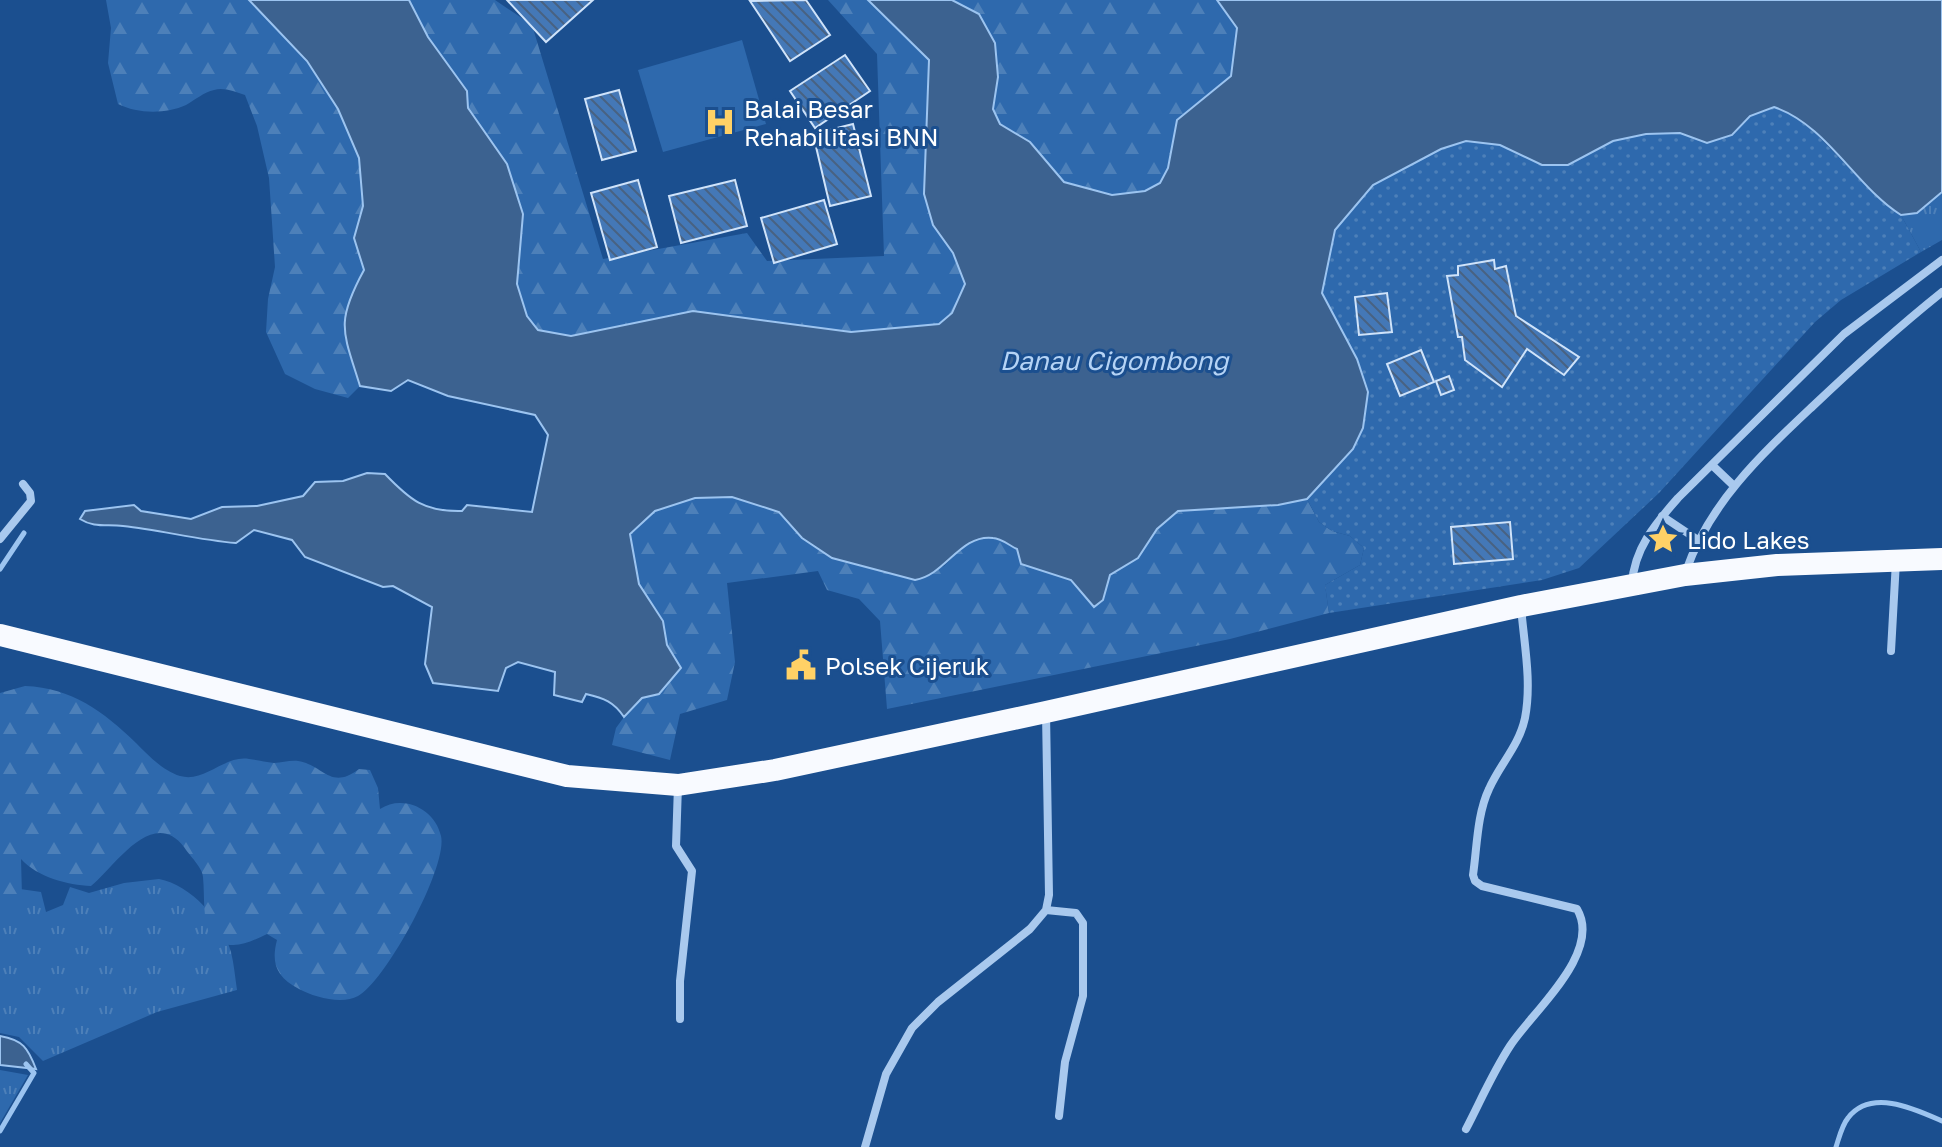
<svg xmlns="http://www.w3.org/2000/svg" width="1942" height="1147" viewBox="0 0 1942 1147" font-family="'Golos Text',sans-serif">
	<defs>
		<pattern id="grass-tufts" width="24" height="20" patternUnits="userSpaceOnUse" patternTransform="scale(2)"><rect width="24" height="20" fill="#2e69ad"/><path d="M3 7l-1-3M5 7V3M7 7l1-3M15 17l-1-3M17 17v-4M19 17l1-3" fill="none" stroke="#4d80b9"/></pattern>
		<pattern id="forest-firs" width="22" height="20" patternUnits="userSpaceOnUse" patternTransform="scale(2)"><rect width="22" height="20" fill="#2e69ad"/><path d="M5 1l3.5 6h-7zM16 11l3.5 6h-7z" fill="#4d80b9"/></pattern>
		<pattern id="park-dots" width="8" height="8" patternUnits="userSpaceOnUse" patternTransform="scale(2)"><rect width="8" height="8" fill="#2e69ad"/><path d="M2 2h.1M6 6h.1" fill="none" stroke="#4d80b9" stroke-width="1.8" stroke-linecap="round"/></pattern>
		<pattern id="building-back-hatch" width="6" height="6" patternUnits="userSpaceOnUse" patternTransform="scale(2)"><rect width="6" height="6" fill="#4478b7"/><path d="M-1 5l2 2M0 0l6 6M5-1l2 2" fill="none" stroke="#486282"/></pattern>
	</defs>
	<rect width="100%" height="100%" fill="#1b4f8f"/>
	<path fill="url(#grass-tufts)" d="M1942 192V240L1921 252 1901 215 1917 213Z
		M159 879C191 885 222 920 231 952 234 964 235 977 237 990L157 1012 43 1061 19 1037 0 1033V900L20 889 41 892 46 912 63 905 70 887 89 893 124 883Z
		M0 1070 28 1075 0 1123Z"/>
	<path fill="url(#forest-firs)" d="M106 0H249L307 61 338 109 359 158 363 206 354 238 364 270C335 322 343 332 360 386L348 398 315 389 285 374 266 332 268 299 275 267 269 178 257 126 245 95C235 92 224 87 214 90 204 92 195 100 186 105 166 114 138 114 118 104L108 63 111 28Z
		M409 0H495L532 25 603 259 747 233 767 261 884 256 877 54 828 0H868L929 59 924 194 933 225 953 253 965 284 952 313 939 324 851 332 693 311 571 336 538 330 527 316 517 284 523 214 507 164 468 108 467 91 428 37Z
		M952 0H1217L1237 28 1231 76 1177 120 1168 168 1160 183 1145 191 1112 195 1064 182 1030 142 1000 124 993 109 998 77Z
		M732 497 779 512 802 538 832 558 915 580 944 566 969 541 994 537 1017 549 1021 564 1071 580 1103 600 1110 575 1138 558 1157 529 1178 511 1278 505 1307 499 1319 522 1332 531 1350 536 1364 548 1360 565 1325 585 1329 613 1230 639 887 709 880 621 859 599 827 590 818 571 727 583 735 662 727 700 680 714 670 760 612 745 616 728 624 717 642 698 659 694 681 668 667 645 663 620 639 584 630 534 655 511 695 498Z
		M25 686C72 688 103 711 136 743 148 755 163 771 180 776 205 783 224 755 249 759 257 760 265 762 274 763 282 763 290 760 298 761 324 765 330 791 359 769L370 770 378 788 380 809C402 794 435 808 441 836 448 867 385 982 358 996 342 1005 314 997 299 989 276 977 271 963 277 940L267 934C246 944 232 951 211 938 202 917 205 899 203 877 203 868 189 855 184 847 152 805 113 869 91 886 68 885 37 877 21 859L22 896 18 906 0 912V693Z"/>
	<path fill="url(#park-dots)" d="M1774 107 1790 112 1816 134 1880 200 1901 215 1921 252 1841 300 1815 322 1659 493 1579 568 1542 580 1329 613 1325 585 1360 565 1364 548 1350 536 1332 531 1319 522 1307 499 1363 428 1368 392 1357 359 1322 293 1335 230 1373 185 1441 149 1466 141 1500 145 1542 165H1568L1613 141 1646 134 1680 133 1707 143 1732 135 1750 116Z"/>
	<path fill="#2e69ad" d="M742 40 766 124 663 152 638 70Z"/>
	<path fill="#3c6290" stroke="#9cc4f0" stroke-width="2" d="M249 0H409L428 37 467 91 468 108 507 164 523 214 517 284 527 316 538 330 571 336 693 311 851 332 939 324 952 313 965 284 953 253 933 225 924 194 929 60 868 0H952L979 14 995 43 998 77 993 109 1000 124 1030 142 1064 182 1112 195 1145 191 1160 183 1168 168 1177 120 1231 76 1237 28 1217 0H1942V192L1917 213 1901 215C1855 186 1827 125 1774 107L1750 116 1732 135 1707 143 1680 133 1646 134 1613 141 1568 165H1542L1500 145 1466 141 1441 149 1373 185 1335 230 1322 293 1357 359 1368 392 1363 428 1353 449 1307 499 1278 505 1178 511 1157 529 1138 558 1110 575 1103 600 1094 607 1071 580 1021 564 1017 549C1010 546 1001 538 993 538 960 534 946 575 915 580L832 558 802 538 779 512 732 497 695 498 655 511 630 534 639 584 663 621 667 645 681 668 659 694 642 698 624 717C614 702 604 698 586 694L582 702 554 695 555 672 518 662 506 668 498 691 433 683 425 664 432 607 393 586 383 587 305 557 292 540 254 530 236 543C198 540 161 530 123 526 107 524 94 528 80 519L85 511 134 505 141 511 191 519 222 507 257 506 303 496 315 482 343 481 367 473 385 474C410 500 424 512 462 511L467 505 532 512 548 435 535 415 448 396 408 380 391 391 360 386C343 331 335 323 364 270L354 238 363 206 359 158 338 109 307 61Z
		M0 1036C23 1040 28 1048 36 1069L0 1065Z"/>
	<g fill="none" stroke-linecap="round" stroke-linejoin="round">
		<path stroke="#9cc4f0" stroke-width="5" d="M0 569 24 533
			M0 1131 34 1073 26 1064
			M1836 1147C1839 1138 1842 1125 1848 1118 1871 1088 1915 1109 1942 1121"/>
	</g>
	<path fill="url(#building-back-hatch)" stroke="#cfe3fa" stroke-width="2" d="M507 0H593L546 42Z
		M806 0 830 35 790 61 750 1Z
		M845 55 870 91 815 128 790 91Z
		M619 90 636 151 602 160 585 99Z
		M853 124 871 196 830 206 813 134Z
		M638 180 657 247 610 260 591 193Z
		M735 180 747 226 681 243 669 196Z
		M824 200 837 244 774 263 761 218Z
		M1494 260 1495 269 1506 266 1516 316 1579 357 1564 375 1527 349 1502 387 1465 360 1462 337H1458L1447 276 1458 275V266Z
		M1387 293 1392 332 1359 335 1355 297Z
		M1421 350 1434 382 1400 396 1387 364Z
		M1449 376 1454 390 1441 395 1436 381Z
		M1510 522 1513 559 1454 564 1451 527Z"/>
	<g fill="none" stroke-linecap="round" stroke-linejoin="round">
		<path stroke="#a9c9ee" stroke-width="8" d="M1712 465 1734 486
			M1662 516 1698 540
			M0 539 31 501 30 493 23 484
			M1686 571C1710 502 1761 455 1813 406 1855 366 1897 328 1942 292
			M1632 584C1634 549 1655 524 1678 498L1844 334 1942 260
			M1891 651 1896 561
			M678 785 676 846 692 871 680 981V1019
			M1046 910 1076 913 1083 923V996L1065 1062 1059 1116
			M1466 1129C1480 1102 1493 1072 1510 1046 1531 1013 1603 953 1577 909L1482 886 1475 881 1473 875C1477 848 1477 814 1489 789 1500 764 1519 746 1525 718 1532 682 1524 643 1521 607
			M865 1147 886 1074 912 1028 938 1002 1030 929 1046 910 1049 895 1046 713"/>
		<path stroke="#f8faff" stroke-width="22" d="M0 635 567 776 678 785 775 770 1046 712 1521 606 1685 575 1777 565 1942 559"/>
	</g>
	<defs>
		<g id="hospital-bare" transform="scale(2.4)"><path d="M-5-5h3v3.5h4V-5h3V5h-3V1.5h-4V5h-3Z" fill="#ffd166" stroke="#1b4f8f" stroke-width="2.5" paint-order="stroke"/></g>
		<g id="sight-bare" transform="scale(2.4)"><path d="M0-6L1.8-2.2L6-1.7L2.9 1.2L3.7 5.4L0 3.3L-3.7 5.4L-2.9 1.2L-6-1.7L-1.8-2.2Z" fill="#ffd166" stroke="#1b4f8f" stroke-width="2.5" paint-order="stroke"/></g>
		<g id="civic-bare" transform="scale(2.4)"><path d="M-.6-6.5H3V-4.5H.6V-3L4-1V1h2V6H-6V1h2V-1L-.6-3ZM-1.2 2.5V6h2.4V2.5Z" fill="#ffd166" stroke="#1b4f8f" stroke-width="2.5" paint-order="stroke"/></g>
	</defs>
	<g fill-rule="evenodd">
		<use href="#hospital-bare" x="720" y="122"/>
		<use href="#sight-bare" x="1663" y="539"/>
		<use href="#civic-bare" x="801" y="665"/>
	</g>
	<g text-anchor="middle" dominant-baseline="central" stroke-width="6" stroke-linejoin="round" paint-order="stroke">
		<g font-size="24" fill="#fff" stroke="#1b4f8f" text-anchor="start">
			<text x="744" y="108">Balai Besar<tspan x="744" dy="28">Rehabilitasi BNN</tspan></text>
			<text x="1687" y="539">Lido Lakes</text>
			<text x="825" y="665">Polsek Cijeruk</text>
		</g>
		<g font-size="26" font-style="italic" fill="#b5d3f5" stroke="#1b4f8f">
			<text x="1114" y="360">Danau Cigombong</text>
		</g>
	</g>
</svg>
